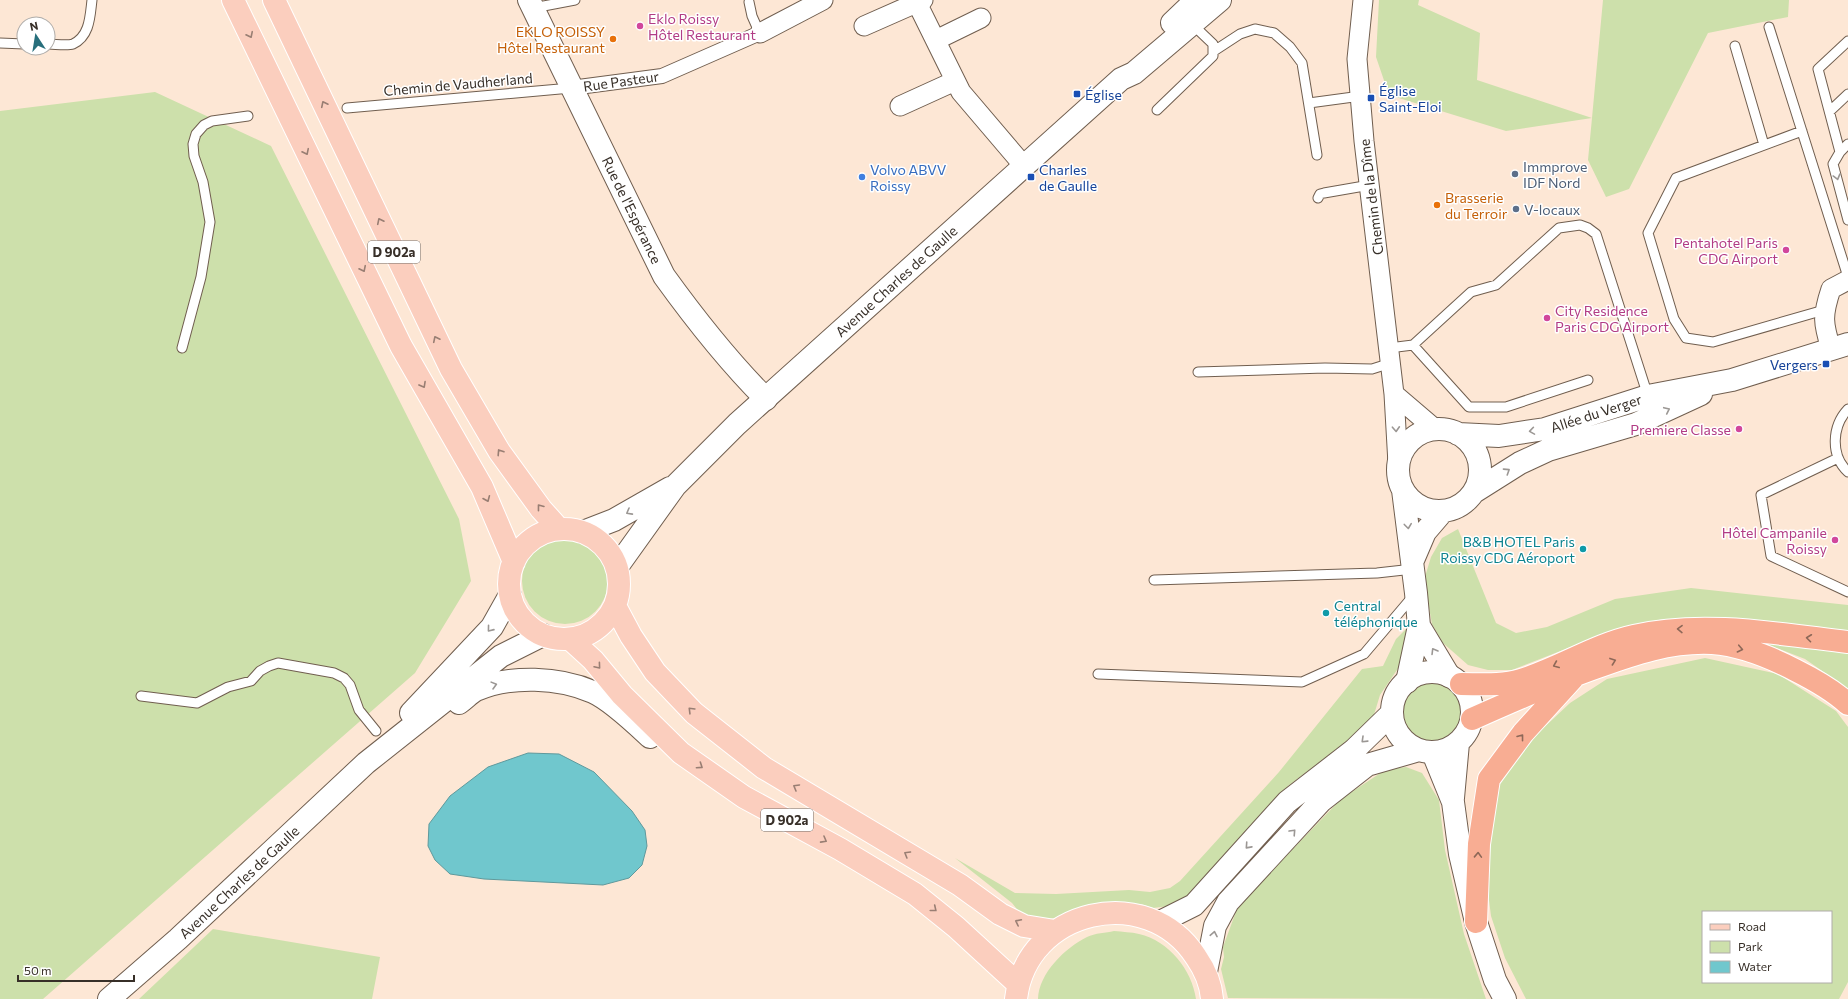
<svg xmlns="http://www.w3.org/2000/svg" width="1848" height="999" viewBox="0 0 1848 999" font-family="Commissioner,sans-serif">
	<rect width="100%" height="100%" fill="#fde7d5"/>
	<path fill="#cde0ab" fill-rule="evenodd" d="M1379 0H1419L1418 5 1480 33 1477 80 1592 118 1603 0H1789L1788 17 1708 33 1629 189 1606 197 1588 160 1592 118 1506 131 1389 95 1376 57Z
		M155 92 271 146 459 519 471 581 415 673 43 999H0V111Z
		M1458 529 1496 623 1516 633 1547 627 1615 599 1691 588 1848 605V634L1715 620 1664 619 1622 627 1512 670H1488L1468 665 1443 643 1432 624 1424 580 1431 557 1442 538Z
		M522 581a43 43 0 1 1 86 0a43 43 0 1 1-86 0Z
		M1408 627 1399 667 1380 695 1373 718 1366 727 1288 786 1194 891 1185 899 1169 906 1153 908 1141 904 1118 903 1041 921 1020 913 1012 903 955 858 1015 893 1056 894 1129 890 1150 892 1170 888 1180 881 1279 772 1362 669 1383 666 1396 639Z
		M1764 643 1848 653V689L1805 659Z
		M1705 658 1778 674 1836 711 1848 727V982L1839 999H1526L1505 958 1491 916 1487 884 1488 825 1495 783 1521 749 1570 703 1607 679ZM1703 912H1831V982H1703Z
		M1399 712a33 33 0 1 1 66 0a33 33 0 1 1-66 0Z
		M1406 767 1422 773 1439 800 1445 850 1464 934 1486 999 1228 998 1221 969 1224 957 1223 947 1238 906 1341 799 1385 770Z
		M213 929 380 957 372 999H139Z
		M1114 931C1123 932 1131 932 1139 934 1169 941 1192 970 1196 999H1038C1039 973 1065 948 1087 937 1095 933 1106 933 1114 931Z"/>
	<path fill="#70c7cd" stroke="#5f999c" d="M528 753 559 754 594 772 632 811 645 830 647 846 642 865 629 878 603 885 484 879 450 874 435 860 428 846 429 824 450 796 488 767Z"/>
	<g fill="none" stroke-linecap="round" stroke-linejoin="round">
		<g stroke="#705e4f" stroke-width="11">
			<path id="service" d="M749 2 752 16 760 34
				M533 8 575 0
				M1769 27 1848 277
				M0 43 24 44
				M48 44C55 44 67 46 73 44 90 36 90 16 92 0
				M1735 46 1764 145
				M1214 51 1240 34 1255 29 1274 33 1290 47 1302 63 1317 155
				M1309 103 1361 96
				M347 108 571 88
				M1157 110 1213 56V44L1191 23
				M1830 111 1848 94
				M1802 131 1676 178 1648 233 1674 319 1686 338 1713 342 1824 310
				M1848 144 1840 152 1833 164 1848 220
				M1840 152 1818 69 1848 41
				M1318 198 1320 194 1324 193 1370 185
				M1413 345 1469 407H1506L1588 380
				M182 348 201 277 210 222 203 182 194 156 193 144 196 134 204 125 212 121 248 116
				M1389 348 1413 345 1471 292 1496 285 1559 228 1580 225 1588 228 1596 234 1648 396
				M1198 372 1325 368 1372 369 1391 363
				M1848 409C1832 426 1830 455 1848 472
				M1838 458 1761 495 1771 556 1848 592
				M1154 580 1377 573 1413 569
				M1098 674 1302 682 1364 654 1414 595
				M141 696 197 703 228 687 251 681 260 671 269 666 278 663 334 673 344 678 350 685 359 710 376 731"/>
		</g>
		<g stroke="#705e4f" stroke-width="16">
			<path id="pedestrian" d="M571 88 662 76 760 33"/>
		</g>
		<g stroke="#705e4f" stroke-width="21">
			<path id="minor" d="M1363 0 1357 59 1364 141 1394 394 1398 464
				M917 3 961 92 1024 166
				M864 26 923 0
				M760 33 823 0
				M936 40 981 18
				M900 106 955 81
				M1831 349C1823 323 1822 316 1831 289L1848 280
				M1394 394 1435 429"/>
		</g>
		<g stroke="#705e4f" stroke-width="24">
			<path id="tertiary" d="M1172 23 1196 0
				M1398 470a41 41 0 1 1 82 0a41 41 0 1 1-82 0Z
				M1458 434 1499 436 1545 429 1648 396 1732 380 1848 344
				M1403 490 1416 593 1419 626 1407 682
				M1474 492 1520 463 1548 450 1636 424 1701 394
				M583 532 614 520 670 488
				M1413 560 1425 532 1443 511
				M617 567 675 486 737 424 1121 79 1134 73 1220 0
				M1419 626 1449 676"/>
		</g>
		<g stroke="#705e4f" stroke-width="24">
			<path id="secondary" d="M529 0 664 276C695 319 728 361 766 399
				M1392 712a40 40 0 1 1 80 0a40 40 0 1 1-80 0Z
				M459 703C465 699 470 693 476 690 511 675 559 677 593 692 611 700 635 723 650 737
				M411 713 492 627 510 595
				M1433 753 1453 802 1460 854 1476 922 1495 980 1505 999
				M1453 798 1458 743
				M1160 922 1194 905 1287 802 1354 750 1392 713
				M1206 972 1215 926 1228 902 1321 801 1367 765 1419 750
				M109 999 178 939 366 763 501 656 543 635"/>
		</g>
		<g stroke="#fff" stroke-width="24">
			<path id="primary" d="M233 0 401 346 482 487 514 562
				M274 0 451 369 499 451 541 509 559 529
				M509 584a55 55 0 1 1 110 0a55 55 0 1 1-110 0Z
				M615 606 631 636 655 672 694 713 764 768 960 885 1000 914 1024 926 1055 931
				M570 639 593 660 622 695 681 753 744 797 840 849 915 894 956 927 1018 984
				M1016 999C1026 909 1147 881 1196 957 1205 970 1211 983 1212 999"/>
		</g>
		<g stroke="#fff" stroke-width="24">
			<path id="motorway" d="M1461 684C1480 684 1502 686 1521 680 1560 668 1594 645 1634 636 1702 620 1779 634 1848 642
				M1472 719C1512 701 1553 683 1595 668 1633 654 1671 641 1712 643 1741 645 1770 657 1795 670 1813 679 1833 690 1848 704
				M1476 922 1479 844 1489 779 1523 733 1573 678"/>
		</g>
		<use href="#service" stroke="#fff" stroke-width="9"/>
		<use href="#pedestrian" stroke="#fff" stroke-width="14"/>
		<use href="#minor" stroke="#fff" stroke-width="19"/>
		<use href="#tertiary" stroke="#fff" stroke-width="22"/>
		<use href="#secondary" stroke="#fff" stroke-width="22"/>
		<use href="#primary" stroke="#fbcebe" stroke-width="22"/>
		<use href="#motorway" stroke="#f8ad93" stroke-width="22"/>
	</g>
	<defs><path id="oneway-chevron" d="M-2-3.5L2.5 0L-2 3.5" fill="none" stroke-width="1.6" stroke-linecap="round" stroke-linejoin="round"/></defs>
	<g stroke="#997e73">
		<use href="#oneway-chevron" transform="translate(250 35) rotate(64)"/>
		<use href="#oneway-chevron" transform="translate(324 104) rotate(-116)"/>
		<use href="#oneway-chevron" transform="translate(306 152) rotate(64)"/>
		<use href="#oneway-chevron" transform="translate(380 221) rotate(-116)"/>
		<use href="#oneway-chevron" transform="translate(363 269) rotate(64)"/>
		<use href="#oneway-chevron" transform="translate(436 339) rotate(-116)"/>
		<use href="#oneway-chevron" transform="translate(423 385) rotate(61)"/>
		<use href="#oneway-chevron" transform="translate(500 452) rotate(-123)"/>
		<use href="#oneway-chevron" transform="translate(487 499) rotate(67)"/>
		<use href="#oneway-chevron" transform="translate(540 507) rotate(-128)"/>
		<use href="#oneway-chevron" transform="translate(598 666) rotate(50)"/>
		<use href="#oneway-chevron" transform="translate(691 710) rotate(-135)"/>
		<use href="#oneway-chevron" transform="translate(700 766) rotate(34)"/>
		<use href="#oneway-chevron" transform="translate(796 787) rotate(-150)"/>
		<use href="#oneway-chevron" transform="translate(824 840) rotate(29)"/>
		<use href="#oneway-chevron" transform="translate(907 854) rotate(-149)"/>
		<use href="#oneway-chevron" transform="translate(934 909) rotate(39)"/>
		<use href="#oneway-chevron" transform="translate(1018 922) rotate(-153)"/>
	</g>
	<g stroke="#9b9794">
		<use href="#oneway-chevron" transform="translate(1837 177) rotate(75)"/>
		<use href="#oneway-chevron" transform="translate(1667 410) rotate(-25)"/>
		<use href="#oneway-chevron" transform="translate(1396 429) rotate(87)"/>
		<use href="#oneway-chevron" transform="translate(1532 431) rotate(171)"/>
		<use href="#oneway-chevron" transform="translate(1507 471) rotate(-33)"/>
		<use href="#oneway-chevron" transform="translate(629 512) rotate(151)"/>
		<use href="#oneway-chevron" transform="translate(1408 526) rotate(83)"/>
		<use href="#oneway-chevron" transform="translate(490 629) rotate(129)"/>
		<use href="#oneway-chevron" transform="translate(1434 651) rotate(-121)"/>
		<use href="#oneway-chevron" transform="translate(494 685) rotate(-15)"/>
		<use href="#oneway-chevron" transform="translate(1364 740) rotate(136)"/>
		<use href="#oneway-chevron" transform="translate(1293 832) rotate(-47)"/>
		<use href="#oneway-chevron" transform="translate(1248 846) rotate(132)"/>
		<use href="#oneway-chevron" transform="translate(1214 934) rotate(-79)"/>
	</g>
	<g stroke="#8e6858">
		<use href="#oneway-chevron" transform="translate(1680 629) rotate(-179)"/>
		<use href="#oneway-chevron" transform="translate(1809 638) rotate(-173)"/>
		<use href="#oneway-chevron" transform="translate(1740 649) rotate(12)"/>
		<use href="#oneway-chevron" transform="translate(1613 661) rotate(-20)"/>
		<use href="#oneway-chevron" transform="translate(1556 665) rotate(157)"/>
		<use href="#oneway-chevron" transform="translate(1521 737) rotate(-52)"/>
		<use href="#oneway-chevron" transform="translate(1478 855) rotate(-88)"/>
	</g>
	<g fill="#d1479c" stroke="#fff" stroke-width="1.5">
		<circle cx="640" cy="26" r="4"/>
		<circle cx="1786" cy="250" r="4"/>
		<circle cx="1547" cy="318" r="4"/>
		<circle cx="1739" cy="429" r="4"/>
		<circle cx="1835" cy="540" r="4"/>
	</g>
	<g fill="#e8710a" stroke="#fff" stroke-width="1.5">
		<circle cx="613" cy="39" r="4"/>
		<circle cx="1437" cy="205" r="4"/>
	</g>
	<g fill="#1a4fb4" stroke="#fff" stroke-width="1.5">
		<rect x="1073" y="90" width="8" height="8" rx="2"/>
		<rect x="1367" y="94" width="8" height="8" rx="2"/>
		<rect x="1027" y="173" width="8" height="8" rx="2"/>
		<rect x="1822" y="360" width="8" height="8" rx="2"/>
	</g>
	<g fill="#5c6f8a" stroke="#fff" stroke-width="1.5">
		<circle cx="1515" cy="174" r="4"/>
		<circle cx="1516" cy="209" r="4"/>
	</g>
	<circle fill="#3f7fe0" stroke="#fff" stroke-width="1.5" cx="862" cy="177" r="4"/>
	<g fill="#0f9aa8" stroke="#fff" stroke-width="1.5">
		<circle cx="1583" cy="549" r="4"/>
		<circle cx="1326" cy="613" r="4"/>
	</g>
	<g text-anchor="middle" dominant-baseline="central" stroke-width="3" stroke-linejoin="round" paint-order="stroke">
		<g fill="#fff" stroke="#736d68" stroke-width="1">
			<rect x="368" y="241" width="52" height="22" rx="3"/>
			<rect x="761" y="809" width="52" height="22" rx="3"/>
		</g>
		<g font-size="13" font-weight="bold" fill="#372f28">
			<text x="394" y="252">D 902a</text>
			<text x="787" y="820">D 902a</text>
		</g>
		<g font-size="14" fill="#b23c85" stroke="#fff" text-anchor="end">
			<text x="648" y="18" text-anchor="start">Eklo Roissy<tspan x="648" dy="16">Hôtel Restaurant</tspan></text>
			<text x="1778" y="242">Pentahotel Paris<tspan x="1778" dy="16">CDG Airport</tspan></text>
			<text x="1555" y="310" text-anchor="start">City Residence<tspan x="1555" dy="16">Paris CDG Airport</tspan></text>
			<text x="1731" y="429">Premiere Classe</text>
			<text x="1827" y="532">Hôtel Campanile<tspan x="1827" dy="16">Roissy</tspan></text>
		</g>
		<g font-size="14" fill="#c56008" stroke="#fff" text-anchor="end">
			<text x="605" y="31">EKLO ROISSY<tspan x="605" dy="16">Hôtel Restaurant</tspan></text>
			<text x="1445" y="197" text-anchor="start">Brasserie<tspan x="1445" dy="16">du Terroir</tspan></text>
		</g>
		<g font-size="14" fill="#372f28" stroke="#fff">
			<text transform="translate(621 81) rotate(-8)">Rue Pasteur</text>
			<text transform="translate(458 84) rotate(-5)">Chemin de Vaudherland</text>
			<text transform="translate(1371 197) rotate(-97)">Chemin de la Dîme</text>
			<text transform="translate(632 210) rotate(64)">Rue de l'Espérance</text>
			<text transform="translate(896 281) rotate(-42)">Avenue Charles de Gaulle</text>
			<text transform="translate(1596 413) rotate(-18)">Allée du Verger</text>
			<text transform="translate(239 882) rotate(-43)">Avenue Charles de Gaulle</text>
		</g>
		<g font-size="14" fill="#164399" stroke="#fff" text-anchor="start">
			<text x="1379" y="90">Église<tspan x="1379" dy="16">Saint-Eloi</tspan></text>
			<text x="1085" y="94">Église</text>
			<text x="1039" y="169">Charles<tspan x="1039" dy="16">de Gaulle</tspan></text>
			<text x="1818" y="364" text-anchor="end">Vergers</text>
		</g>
		<g font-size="14" fill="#4e5e75" stroke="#fff" text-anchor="start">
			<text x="1523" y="166">Immprove<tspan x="1523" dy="16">IDF Nord</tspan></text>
			<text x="1524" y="209">V-locaux</text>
		</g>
		<g font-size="14" fill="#366cbe" stroke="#fff" text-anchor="start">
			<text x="870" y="169">Volvo ABVV<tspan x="870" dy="16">Roissy</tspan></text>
		</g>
		<g font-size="14" fill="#0d838f" stroke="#fff" text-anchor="end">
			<text x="1575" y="541">B&amp;B HOTEL Paris<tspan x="1575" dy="16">Roissy CDG Aéroport</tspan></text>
			<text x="1334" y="605" text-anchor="start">Central<tspan x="1334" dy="16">téléphonique</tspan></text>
		</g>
	</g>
	<rect x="1702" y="911" width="130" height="72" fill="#ffffff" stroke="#afaca9"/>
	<rect x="1710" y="924" width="20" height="6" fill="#fbcebe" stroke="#afaca9"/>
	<text x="1738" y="931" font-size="12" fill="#372f28">Road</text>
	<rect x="1710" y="941" width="20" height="12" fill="#cde0ab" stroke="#afaca9"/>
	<text x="1738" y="951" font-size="12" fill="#372f28">Park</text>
	<rect x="1710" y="961" width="20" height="12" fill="#70c7cd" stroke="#afaca9"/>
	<text x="1738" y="971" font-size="12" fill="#372f28">Water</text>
	<g transform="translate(36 36) rotate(348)"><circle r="19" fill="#ffffff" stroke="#afaca9"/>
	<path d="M0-3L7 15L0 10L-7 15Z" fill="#286f7c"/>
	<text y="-6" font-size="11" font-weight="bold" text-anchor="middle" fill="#372f28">N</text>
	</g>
	<path d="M18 975v6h116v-6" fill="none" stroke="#372f28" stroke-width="2"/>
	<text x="24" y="975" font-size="12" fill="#372f28" stroke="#ffffff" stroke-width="3" paint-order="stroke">50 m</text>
</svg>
